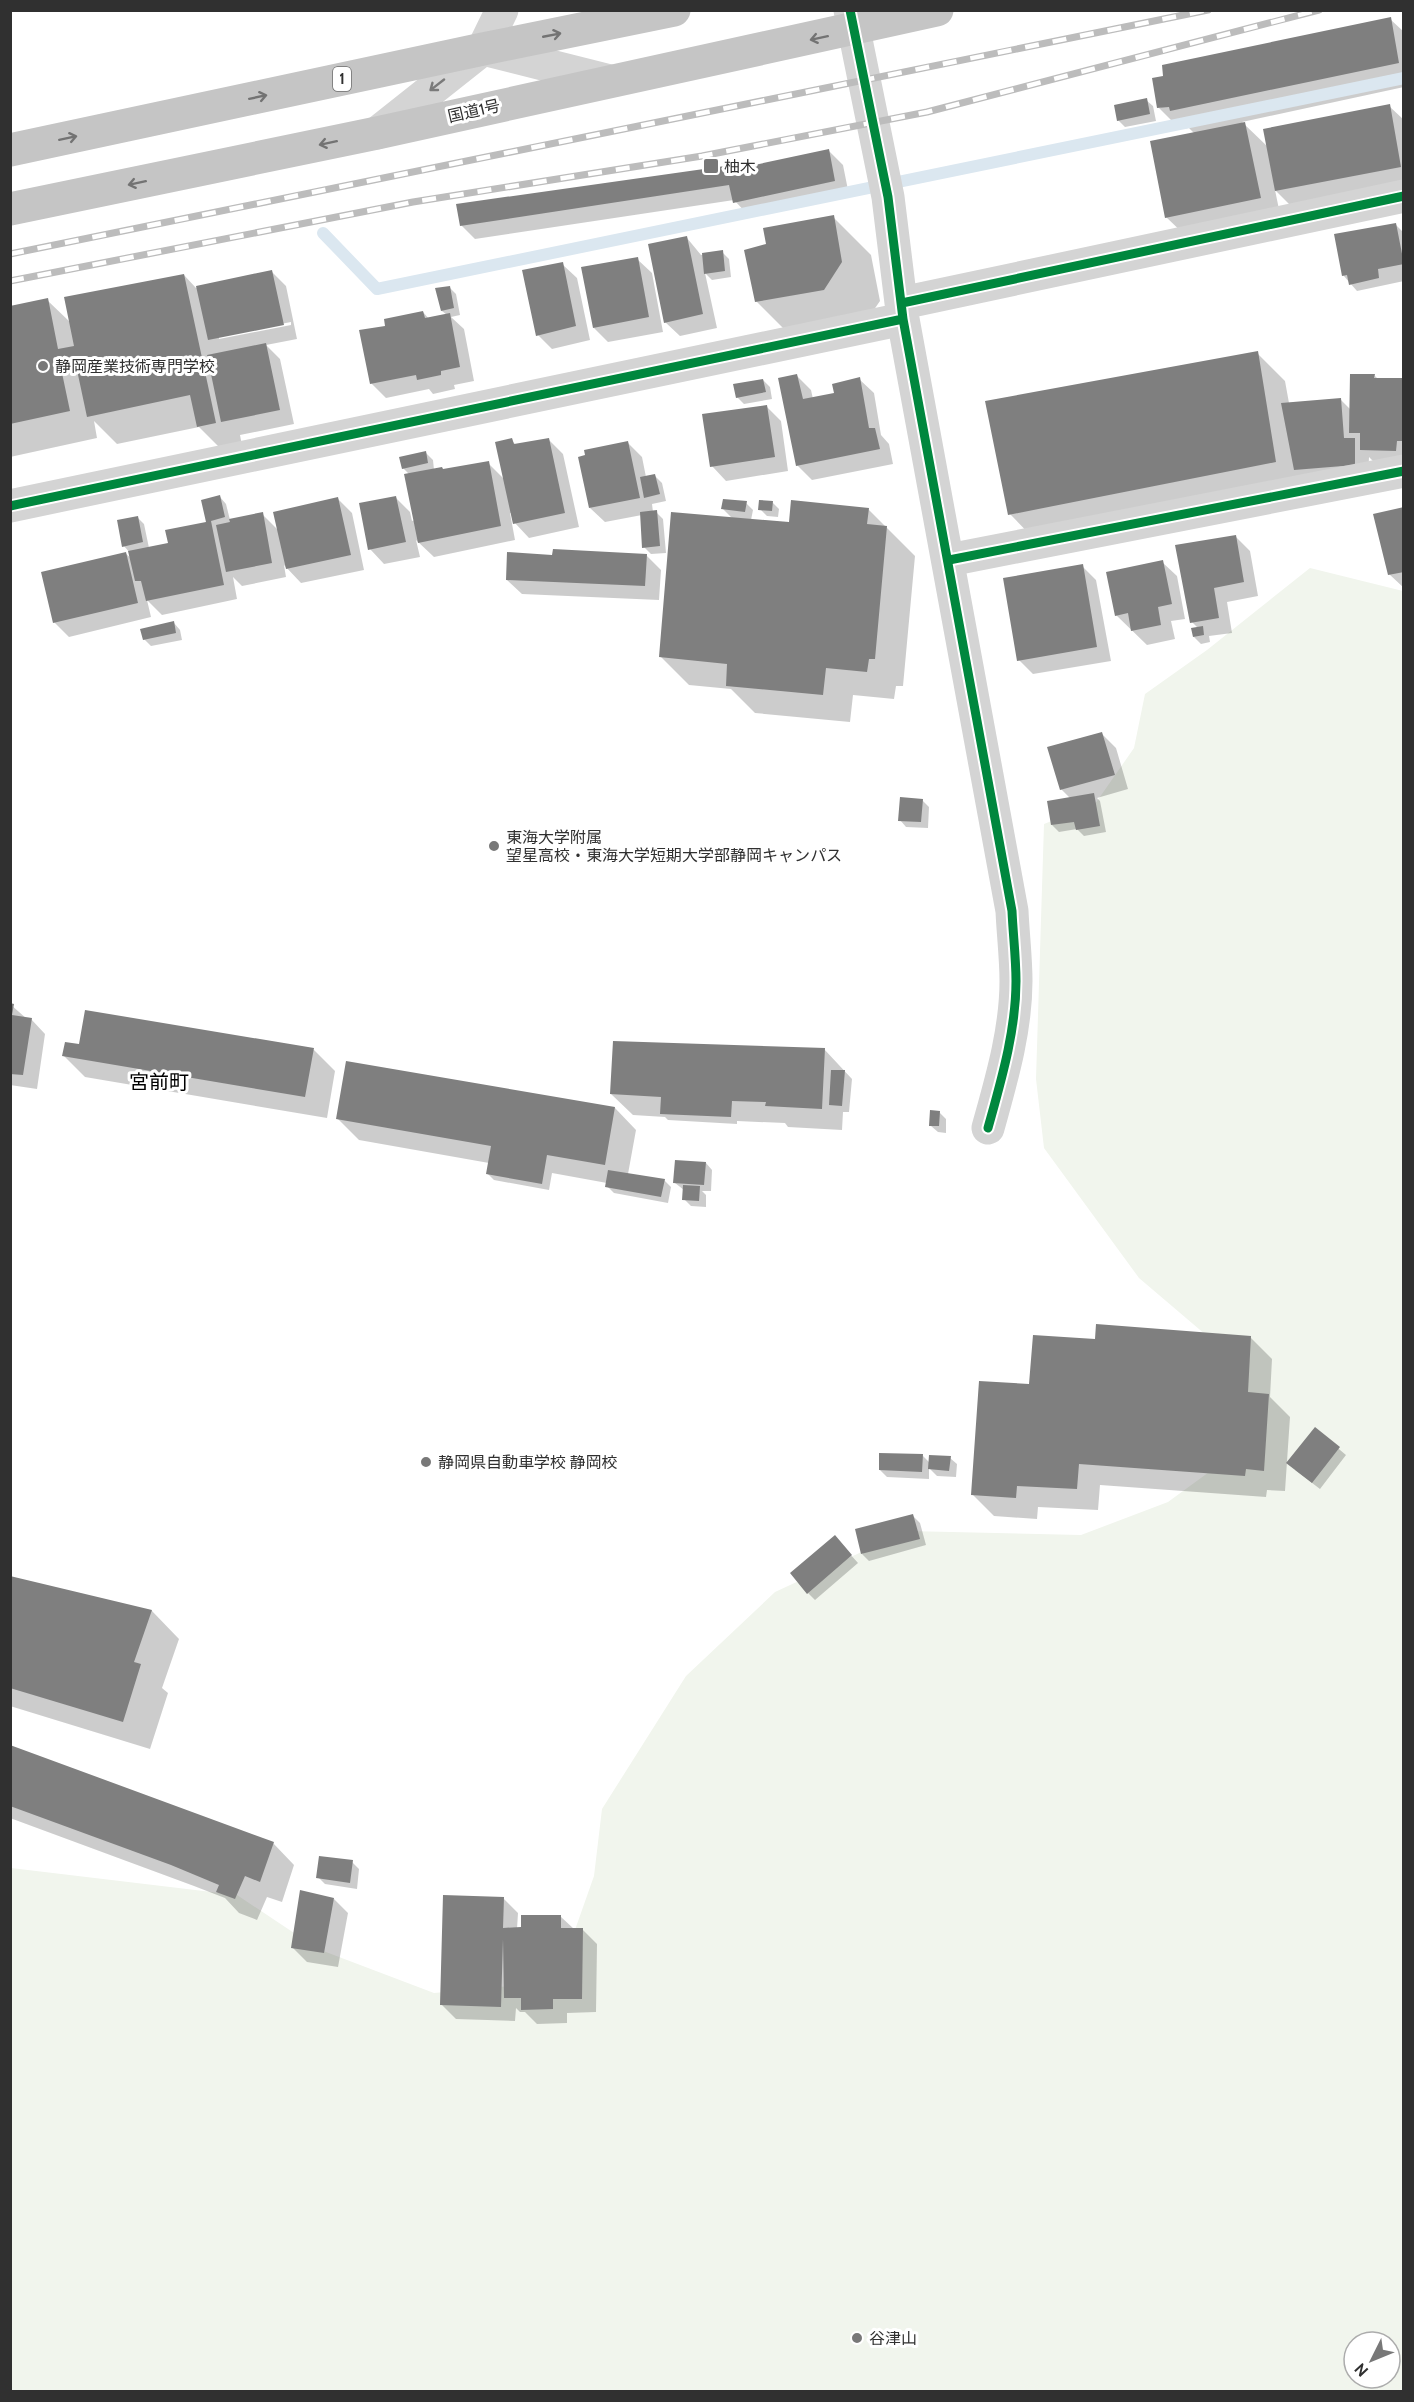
<svg xmlns="http://www.w3.org/2000/svg" width="1414" height="2402" viewBox="0 0 1414 2402" font-family="Cabin,'Noto Sans JP',sans-serif">
	<rect width="100%" height="100%" fill="#fff"/>
	<path fill="#f1f5ed" fill-rule="evenodd" d="M1310 568 1403 591V2391L11 2392V1868L237 1895 318 1949 434 1993 522 1985 570 1944 594 1876 602 1809 686 1676 775 1592 907 1531 1081 1535 1168 1502 1242 1448 1233 1358 1139 1278 1044 1148 1036 1079 1044 824 1095 804 1134 748 1145 694 1207 650ZM1354 2342H1390V2378H1354Z"/>
	<path fill="#0003" fill-rule="evenodd" d="M1390 19 1404 32V87L1242 122 1268 147 1389 106 1404 120V191L1297 212 1275 190 1281 219 1188 238 1166 217 1195 134 1189 128 1180 129 1159 108Z
		M1146 100 1153 106 1156 121 1125 127 1118 120Z
		M828 150 843 165 849 195 749 216 734 200 475 239 461 225 725 167 729 172Z
		M833 217 871 255 880 301 862 327 794 339 756 301 767 245Z
		M1395 224 1404 233V281L1357 291 1343 275Z
		M687 238 701 255 722 252 729 259 731 277 712 280 705 273 717 328 680 336 665 322Z
		M637 259 652 273 663 332 608 342 594 328Z
		M562 264 577 278 590 340 552 349 538 335Z
		M271 271 286 286 297 339 266 345 280 359 294 424 240 435 243 451 226 454 199 427 117 444 94 421 97 438 10 457V307L47 300 71 323 184 275 196 288ZM291 322V325L219 339V336Z
		M449 287 456 294 460 315 451 317 464 329 474 381 454 385 455 389 433 394 429 389 386 398 371 383 387 327 423 312 429 319 447 315 442 311Z
		M1257 353 1285 381 1289 403 1341 400 1351 410 1374 375 1379 380H1404V472L1383 471 1369 457 1368 479 1037 542 1010 514Z
		M796 375 811 390 813 399 835 395 859 379 874 393 881 435 889 444 893 464 812 480 797 465Z
		M763 380 770 387 772 399 744 404 737 397Z
		M766 406 781 421 788 471 726 481 712 466Z
		M548 439 563 454 579 527 529 538 515 523 513 513H510L515 540 434 557 416 540 420 557 384 564 370 549 396 498 410 512 412 521 415 520 410 475 403 468 426 453 433 460 434 470 444 471 488 463 505 480 511 440 516 445Z
		M627 442 642 457 646 477 655 476 662 483 666 501 652 504 653 512H656L663 519 666 553 651 554 644 547 642 515 605 522 590 508Z
		M220 497 226 504 230 520 262 514 278 530 338 499 352 513 364 570 301 583 284 565 286 577 242 586 233 577 237 599 162 615 147 600 151 617 69 637 54 622 125 553 132 559 130 553 124 546 137 517 144 524 149 548 170 544 207 523Z
		M772 502 779 509 778 517 767 516 760 509Z
		M746 503 753 510 751 520 790 523 868 509 915 556 903 686H896L894 699 853 695 850 722 755 713 731 689 689 685 661 657 732 518 723 509Z
		M1404 509V588L1389 574Z
		M1235 536 1250 551 1258 596 1227 602 1232 633 1209 636 1210 642 1201 644 1194 637 1198 628 1192 622Z
		M646 555 661 570 659 600 522 594 507 580 553 556Z
		M1162 562 1177 576 1185 619 1171 621 1175 639 1147 645 1116 615Z
		M1082 566 1096 580 1111 661 1033 674 1019 660Z
		M174 623 180 630 182 640 151 646 144 639Z
		M1102 734 1116 748 1128 789 1097 798 1100 801 1106 832 1084 836 1077 829 1059 832 1052 825 1070 798 1061 789Z
		M922 800 929 807 928 828 906 827 900 820Z
		M10 1004 27 1019H31L45 1034 37 1089 10 1085Z
		M81 1046 314 1050 335 1071 327 1118 85 1077 64 1056Z
		M824 1049 852 1079 849 1112H843L842 1130 788 1127 785 1123 737 1121V1124L668 1120 665 1117 633 1115 611 1094Z
		M615 1108 636 1130 628 1174 664 1180 671 1187 668 1203 614 1193 607 1186V1183L552 1173 549 1190 494 1180 487 1173 489 1163 359 1140 338 1119Z
		M939 1112 946 1119V1133L938 1132 931 1126Z
		M706 1163 712 1170 711 1191H702L706 1195V1207L691 1206 684 1199V1190L675 1183Z
		M1250 1337 1272 1359 1270 1397 1290 1417 1285 1491 1267 1490 1266 1497 1100 1485 1098 1510 1038 1507 1037 1519 994 1516 972 1494 1030 1385 1096 1340Z
		M1315 1429 1346 1455 1320 1489 1295 1470Z
		M923 1456 930 1463 950 1458 957 1464 956 1477 937 1476 929 1468V1479L887 1477 880 1470Z
		M913 1516 920 1523 926 1545 869 1561 862 1554Z
		M841 1544 858 1563 815 1600 808 1593Z
		M10 1577 152 1611 179 1639 162 1688 168 1693 150 1749 10 1706Z
		M10 1746 273 1843 294 1865 282 1902 267 1897 257 1920 239 1913 225 1898 194 1886 10 1818Z
		M352 1862 359 1869 357 1889 325 1884 318 1877Z
		M503 1898 518 1913 517 1929 560 1916 574 1929H582L597 1944 596 2012 567 2013V2023L537 2024 525 2012H520L516 2008 515 2021 456 2019 442 2005Z
		M334 1899 348 1913 338 1967 307 1962 292 1947Z"/>
	<g fill="none" stroke-linecap="round" stroke-linejoin="round">
		<path stroke="#dbe7f0" stroke-width="12" d="M323 233 377 289 1404 78"/>
	</g>
	<path fill="#7f7f7f" d="M1391 17 1399 63 1170 111 1169 107 1157 108 1152 78 1163 76 1162 65Z
		M1147 98 1150 114 1117 121 1114 105Z
		M1390 104 1401 167 1275 191 1263 129Z
		M1245 122 1261 198 1165 218 1150 141Z
		M829 149 835 181 733 203 729 185 460 226 456 204 725 166 726 171Z
		M834 215 842 262 824 290 755 302 744 250 766 244 763 228Z
		M1396 223 1404 264 1378 269 1379 278 1349 285 1347 275 1342 276 1334 234Z
		M687 236 703 314 664 323 648 244Z
		M723 250 725 271 704 274 702 253Z
		M638 257 649 317 593 328 581 267Z
		M563 262 576 326 536 336 522 270Z
		M272 270 284 325 208 340 196 286Z
		M184 274 216 423 197 427 190 395 87 417 77 370 62 373 70 411 10 424V306L48 298 58 349 74 346 64 297Z
		M450 286 454 308 441 311 435 288Z
		M423 311 425 318 450 313 460 367 441 371V375L417 380 416 375 370 384 359 330 385 326 384 319Z
		M266 343 280 410 221 422 207 355Z
		M1258 351 1276 462 1008 515 985 401Z
		M797 374 803 399 834 393 832 384 860 377 869 428H875L880 449 796 466 778 378Z
		M1350 374H1375L1374 378H1404V441H1397L1396 451 1360 450V433H1349Z
		M763 379 766 392 736 398 733 384Z
		M1341 398 1344 438H1355V465L1294 470 1281 403Z
		M767 405 775 457 710 467 702 414Z
		M512 438 514 444 549 438 565 513 513 524 495 442Z
		M628 441 640 498 589 508 578 457 585 455 584 450Z
		M426 451 428 463 402 469 399 457Z
		M489 461 501 526 418 543 404 474 442 467 443 469Z
		M655 474 660 494 644 498 640 477Z
		M220 495 225 517 211 521 224 585 146 601 141 581H135L128 551 168 543 165 530 206 522 201 500Z
		M396 496 406 542 368 550 359 503Z
		M338 497 351 555 286 569 273 512Z
		M723 499 747 501 745 512 721 509Z
		M759 500 773 501 772 511 758 510Z
		M791 500 869 508 867 524 887 526 875 659H869L867 672 826 668 823 695 726 686 727 664 659 657 671 512 789 522Z
		M1404 507V572L1388 575 1373 514Z
		M657 510 660 546 642 548 640 512Z
		M263 512 272 563 226 572 216 525 230 522 229 519Z
		M138 516 143 542 122 547 117 520Z
		M1236 535 1244 582 1214 588 1219 618 1190 623 1175 545Z
		M553 549 647 554 645 586 506 580 507 552 552 555Z
		M126 552 138 603 53 623 41 572Z
		M1163 560 1172 604 1158 607 1161 625 1131 631 1128 613 1115 616 1106 572Z
		M1083 564 1097 647 1017 661 1003 578Z
		M174 621 176 633 143 640 140 629Z
		M1203 626 1204 635 1193 637 1191 628Z
		M1102 732 1115 775 1060 790 1047 747Z
		M1094 793 1100 826 1076 830 1074 822 1051 825 1047 801Z
		M900 797 923 799 921 822 898 821Z
		M10 1003 14 1004 12 1015 32 1018 23 1075 10 1074Z
		M85 1010 314 1048 305 1097 62 1056 65 1042 79 1044Z
		M613 1041 825 1048 822 1109 765 1106 766 1102 732 1101 731 1117 660 1114 661 1097 610 1094Z
		M346 1061 615 1107 605 1165 547 1155 542 1184 486 1174 491 1146 336 1119Z
		M831 1070H845L842 1106 829 1105Z
		M930 1110 940 1111 939 1126H929Z
		M675 1160 706 1162 704 1185 673 1183Z
		M608 1170 665 1179 661 1197 605 1187Z
		M683 1185 700 1186 699 1201 682 1200Z
		M1096 1324 1251 1336 1248 1392 1269 1394 1264 1471 1246 1469 1245 1476 1079 1464 1077 1489 1017 1486 1016 1498 971 1495 979 1381 1029 1384 1033 1335 1095 1339Z
		M1315 1427 1340 1447 1312 1483 1286 1463Z
		M879 1453 923 1454 922 1472 879 1470Z
		M929 1455 951 1456 949 1471 928 1469Z
		M913 1514 920 1539 861 1554 855 1529Z
		M835 1535 852 1555 807 1594 790 1573Z
		M10 1576 152 1610 134 1662 141 1664 123 1722 10 1688Z
		M10 1745 274 1842 260 1882 245 1876 235 1899 216 1892 219 1885 171 1865 10 1806Z
		M319 1856 353 1860 350 1883 316 1878Z
		M300 1890 334 1898 324 1953 291 1948Z
		M443 1895 504 1897 503 1928 521 1927V1915H561V1928H583L582 1999H553V2009L521 2010V1998H504L503 1939 501 2007 440 2005Z"/>
	<g fill="none" stroke-linecap="round" stroke-linejoin="round">
		<path stroke="#d4d4d4" stroke-width="33" d="M850 10 888 197 903 319 1012 911C1013 934 1016 958 1016 981 1016 1031 1001 1081 988 1128
			M902 303 1404 196
			M10 506 903 319
			M949 560 1404 471"/>
		<path stroke="#d4d4d4" stroke-width="33" d="M483 49 610 81
			M377 133 483 49 502 10"/>
		<path stroke="#c5c5c5" stroke-width="33" d="M10 150 483 49 674 10
			M10 209 377 133 937 10"/>
		<g stroke="#bcbcbc" stroke-width="7">
			<path id="rail" d="M10 254 1208 10
				M10 281 413 202 702 156 927 112 1319 10"/>
		</g>
		<use href="#rail" stroke="#fff" stroke-width="4.5" stroke-dasharray="14" stroke-linecap="butt"/>
		<g stroke="#fff" stroke-width="13">
			<path id="cycleway" d="M850 10 888 197 903 319 1012 911C1013 934 1016 958 1016 981 1016 1031 1001 1081 988 1128
				M902 303 1404 196
				M10 506 903 319
				M949 560 1404 471"/>
		</g>
		<use href="#cycleway" stroke="#00873e" stroke-width="9"/>
	</g>
	<defs><path id="oneway-shaft" d="M-6 0H5M1.5-3L5.5 0L1.5 3" fill="none" stroke-width="1.6" stroke-linecap="round" stroke-linejoin="round" transform="scale(1.5)"/></defs>
	<g stroke="#737373">
		<use href="#oneway-shaft" transform="translate(552 35) rotate(-11)"/>
		<use href="#oneway-shaft" transform="translate(819 38) rotate(168)"/>
		<use href="#oneway-shaft" transform="translate(258 97) rotate(-12)"/>
		<use href="#oneway-shaft" transform="translate(68 138) rotate(-12)"/>
		<use href="#oneway-shaft" transform="translate(328 143) rotate(168)"/>
		<use href="#oneway-shaft" transform="translate(137 183) rotate(168)"/>
	</g>
	<use stroke="#7a7a7a" href="#oneway-shaft" transform="translate(437 85) rotate(142)"/>
	<g fill="#787878" stroke="#fff" stroke-width="2">
		<rect x="703" y="158" width="16" height="16" rx="3"/>
		<circle cx="43" cy="366" r="6"/>
		<circle cx="494" cy="846" r="6"/>
		<circle cx="426" cy="1462" r="6"/>
		<circle cx="857" cy="2338" r="6"/>
	</g>
	<g text-anchor="middle" dominant-baseline="central" stroke-width="6" stroke-linejoin="round" paint-order="stroke">
		<rect fill="#fff" stroke="#6e6e6e" stroke-width="1.5" x="333" y="67" width="18" height="24" rx="4.5"/>
		<g font-size="15" font-weight="bold" fill="#303030">
			<text x="342" y="79">1</text>
		</g>
		<g font-size="16" fill="#303030" stroke="#fff">
			<text transform="translate(474 111) rotate(-13)">国道1号</text>
		</g>
		<g font-size="16" fill="#303030" stroke="#fff" text-anchor="start">
			<text x="724" y="166">柚木</text>
			<text x="55" y="366">静岡産業技術専門学校</text>
			<text x="506" y="837">東海大学附属<tspan x="506" dy="18">望星高校・東海大学短期大学部静岡キャンパス</tspan></text>
			<text x="438" y="1462">静岡県自動車学校 静岡校</text>
			<text x="869" y="2338">谷津山</text>
		</g>
		<g font-size="20" fill="#000" stroke="#fff">
			<text x="159" y="1082">宮前町</text>
		</g>
	</g>
	<rect width="1414" height="2402" fill="none" stroke="#303030" stroke-width="24"/>
	<g transform="translate(1372 2360) rotate(227)"><circle r="28" fill="#ffffff" stroke="#acacac" stroke-width="1.5"/>
	<path d="M0-4.5L10 22L0 15L-10 22Z" fill="#787878"/>
	<text y="-9" font-size="16" font-weight="bold" text-anchor="middle" fill="#303030">N</text>
	</g>
</svg>
